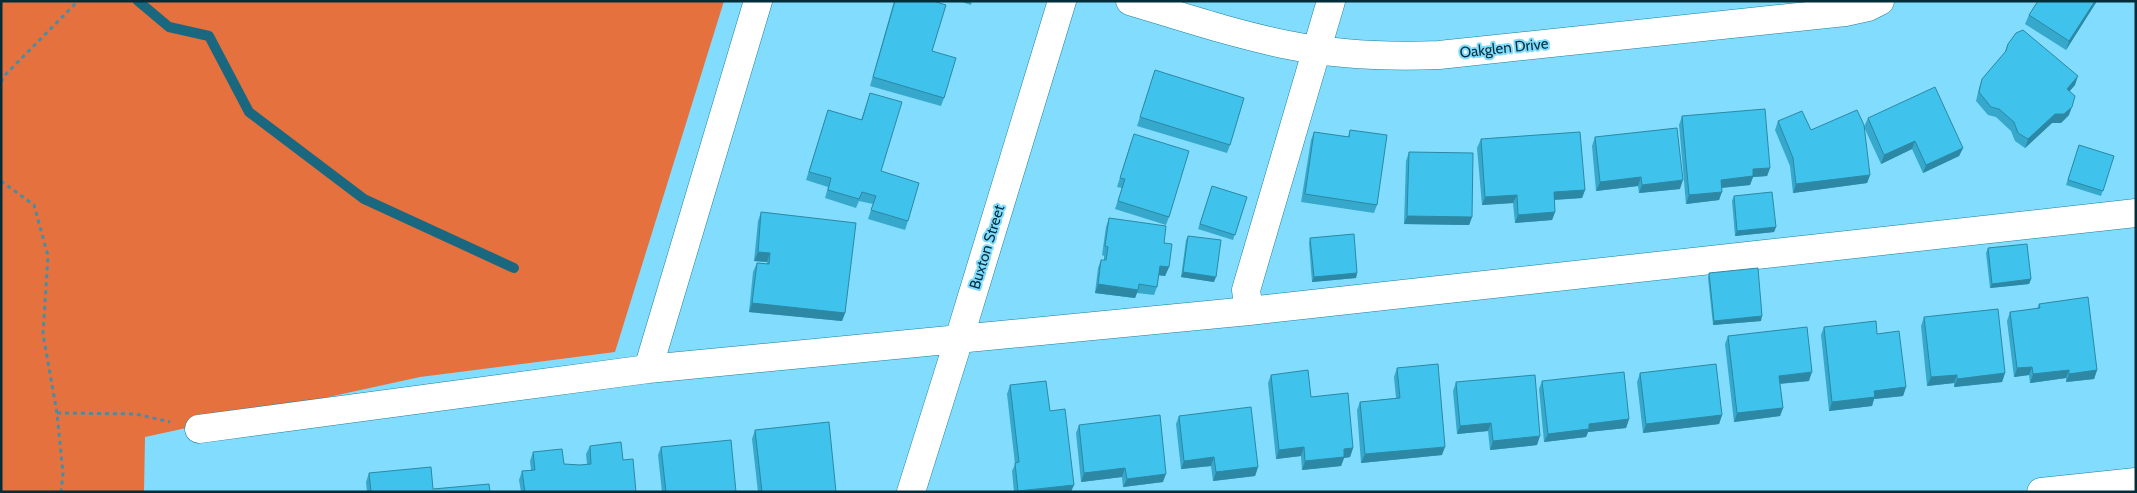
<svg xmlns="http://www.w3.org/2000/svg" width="2137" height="493" viewBox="0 0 2137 493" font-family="Cabin,sans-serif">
	<rect width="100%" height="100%" fill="#82dcfd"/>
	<path fill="#e4713e" d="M1 1H724L615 352 420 377 145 437 144 492H1Z"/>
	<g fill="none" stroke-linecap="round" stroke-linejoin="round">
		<path stroke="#1a687f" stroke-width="10" d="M138 1 169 27 209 36 249 112 364 199 514 268"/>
		<g stroke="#1b819f" stroke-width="29">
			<path id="minor" d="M1130 1C1183 17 1234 34 1288 45 1338 55 1389 57 1439 55L1845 12 1868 7 1880 1
				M1249 311 1246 290 1331 1
				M648 369 758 1
				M199 429 648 369 1249 311 2136 213
				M911 492 959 339 1062 1
				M2041 492 2136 482"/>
		</g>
		<path stroke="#498da5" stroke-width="3" stroke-dasharray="4 4" stroke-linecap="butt" d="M1 82 6 74 78 1
			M1 181 34 205 48 256 43 334 57 413 63 474 61 492
			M57 413 136 414 170 422"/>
		<use href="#minor" stroke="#fff" stroke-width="28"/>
	</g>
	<path fill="#36a8cb" d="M894 1H933L932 51 944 98 941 106 870 86Z
		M959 1H972L971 5Z
		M2038 1H2097L2066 50 2025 24 2029 15Z
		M2008 44 2075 85 2069 91V115L2061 123H2052L2025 148 2015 141 2011 131 1996 117 1988 115 1976 101 1979 88 1982 79 2004 54Z
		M1155 70 1230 145 1227 153 1137 126Z
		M870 93 881 171 908 221 905 230 868 219 873 204 859 201 856 208 825 198 828 187 806 180 828 110 861 120Z
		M1682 116 1770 168 1767 176 1753 177 1750 185 1722 188 1719 200 1686 204 1679 125Z
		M1868 118 1963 148 1959 156 1923 173 1912 149 1881 164 1864 127Z
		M1778 121 1811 130 1870 175 1867 183 1793 193 1790 166 1775 130Z
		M1350 130 1377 205 1374 213 1301 202 1311 140 1314 132 1348 137Z
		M1595 137 1680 189 1639 193 1638 186 1596 191 1592 146Z
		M1481 139 1585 190 1582 198 1554 200 1555 212 1552 220 1515 223 1513 203 1482 205 1477 148Z
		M1131 142 1169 217 1166 225 1115 209 1122 188 1117 187Z
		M2079 145 2114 156 2101 196 2066 185Z
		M1409 152 1472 217 1469 225 1404 224 1406 161Z
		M1212 186 1247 197 1233 240 1198 229Z
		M1734 196 1776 227 1774 232 1735 236 1732 201Z
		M761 212 845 313 842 321 749 312 753 272 757 263 767 264V262L754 261 758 221Z
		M1109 218 1164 243 1169 267 1165 276 1159 275 1157 287 1154 295 1137 293 1135 298 1095 293 1098 268 1101 260H1104V256L1102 255 1106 227Z
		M1188 236 1214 282 1181 277 1186 240Z
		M1310 238 1357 273 1356 278 1312 282 1309 243Z
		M1988 248 2031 279 2029 284 1990 288 1986 253Z
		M1709 273 1761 321 1713 325 1708 278Z
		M2039 304 2097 370 2094 379 2066 382V378L2030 383 2029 375 2014 377 2007 321 2010 312 2037 309Z
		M1924 317 2005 373 2002 382 1954 387V383L1927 386 1921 326Z
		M1824 327 1877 334 1906 387 1903 396 1874 399 1872 406 1829 411 1821 335Z
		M1728 336 1809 381 1780 384 1783 408 1780 416 1734 422 1725 344Z
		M1397 368 1442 455 1361 463 1357 410 1360 402 1396 398 1394 377Z
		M1640 373 1722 415 1719 424 1643 433 1637 382Z
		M1271 375 1311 397 1353 448 1350 457 1344 458 1341 466 1302 470 1301 456 1276 459 1268 383Z
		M1542 381 1629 419 1626 428 1588 432 1586 437 1544 442 1539 389Z
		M1456 382 1537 445 1490 450 1488 431 1457 434 1453 391Z
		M1010 385 1050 411 1071 492H1014L1012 471 1015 464 1007 394Z
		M1179 416 1258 467 1255 476 1213 481 1211 466 1181 469 1176 424Z
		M1079 425 1163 482 1123 487 1122 477 1081 482 1076 433Z
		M755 430 836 492H758L752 439Z
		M590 446 623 460 636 492H521L519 480 522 471 531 470 530 461 533 452 564 464 580 465 587 464 586 454Z
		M661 447 736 492H662L658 455Z
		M369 473 433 489 490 492H367L366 482Z"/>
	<path fill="#2c88a5" d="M2095 1H2097L2066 50 2069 41Z
		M2078 76 2075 85 2064 98 2067 89Z
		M2072 107 2069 115 2061 123H2052L2025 148 2028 139 2055 114Z
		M1915 141 1912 149 1881 164 1884 155Z
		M1963 148 1959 156 1923 173 1926 165Z
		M1770 168 1767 176 1753 177 1750 185 1718 188 1721 180 1753 169Z
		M1870 175 1867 183 1793 193 1796 184Z
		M1641 177 1638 186 1596 191 1600 182Z
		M1683 180 1680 189 1639 193 1642 185Z
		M1585 190 1582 198 1551 200 1554 192Z
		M1722 192 1719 200 1686 204 1689 195Z
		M1517 195 1513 203 1482 205 1485 197Z
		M1555 212 1552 220 1515 223 1518 215Z
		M1407 216 1472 217 1469 225 1404 224Z
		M1776 227 1774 232 1735 236 1737 231Z
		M758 252 770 253 767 262 754 261Z
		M1160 266 1169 267 1165 276 1157 275Z
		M1183 272 1216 277 1214 282 1181 277Z
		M1357 273 1356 278 1312 282 1314 277Z
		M2031 279 2029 284 1990 288 1992 284Z
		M1098 284 1138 290 1135 298 1095 293Z
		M752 303 845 313 842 321 749 312Z
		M1762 316 1761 321 1713 325 1714 321Z
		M2032 367 2029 375 2014 377 2017 368Z
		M2069 370 2066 378 2030 383 2033 374Z
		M2097 370 2094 379 2066 382 2069 374Z
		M1812 372 1809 381 1776 384 1779 376Z
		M2005 373 2002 382 1954 387 1957 379Z
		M1957 375 1954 383 1927 386 1931 377Z
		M1906 387 1903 396 1874 399 1872 406 1829 411 1832 402 1874 391Z
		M1783 408 1780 416 1734 422 1737 413Z
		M1722 415 1719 424 1643 433 1646 424Z
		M1629 419 1626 428 1588 432 1586 437 1544 442 1548 434 1589 424Z
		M1491 423 1488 431 1457 434 1460 426Z
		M1540 436 1537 445 1490 450 1493 441Z
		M1304 447 1301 456 1276 459 1279 450Z
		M1445 447 1442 455 1361 463 1365 454Z
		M1353 448 1350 457 1344 458 1341 466 1302 470 1305 461 1344 449Z
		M1214 457 1211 466 1181 469 1184 461Z
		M1258 467 1255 476 1213 481 1216 472Z
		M1125 468 1122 477 1081 482 1084 473Z
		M1166 474 1163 482 1123 487 1127 479Z
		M1074 485 1071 492H1018V491Z"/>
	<path fill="#3fc3ec" stroke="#2c88a5" d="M895 1H933L946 5 932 51 956 58 944 98 873 77Z
		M2038 1H2095L2069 41 2029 15Z
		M2023 30 2078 76 2067 89 2075 96 2072 107 2064 114H2055L2028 139 2018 133 2014 122 1999 109 1991 107 1979 92 1982 79 2006 51 2008 44 2016 33Z
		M1155 70 1244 98 1230 145 1140 117Z
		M1935 87 1963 148 1926 165 1915 141 1884 155 1868 118Z
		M870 93 902 102 881 171 919 183 908 221 871 210 876 196 862 192 859 199 828 190 831 178 809 172 828 110 862 120Z
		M1765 109 1770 168 1753 169V176L1721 180 1722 192 1689 195 1682 116Z
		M1857 110 1864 125 1870 175 1796 184 1793 158 1778 121 1802 111 1811 130Z
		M1677 128 1683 180 1642 185 1641 177 1600 182 1595 137Z
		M1350 130 1387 135 1377 205 1305 194 1314 132 1349 137Z
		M1580 132 1585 190 1554 192 1555 212 1518 215 1517 195 1485 197 1481 139Z
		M1134 134 1189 151 1169 217 1118 201 1125 179 1120 178Z
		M2079 145 2114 156 2103 191 2068 180Z
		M1409 152 1473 153 1472 217 1407 216Z
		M1212 186 1247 197 1235 235 1200 224Z
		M1772 192 1776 227 1737 231 1734 196Z
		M761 212 856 223 845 313 752 303 757 263 769 264 770 253 758 252Z
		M1109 218 1166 226 1164 243 1172 244 1169 267 1160 266 1157 287 1139 284 1138 290 1098 284 1101 260H1106L1108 247 1105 246Z
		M1354 234 1357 273 1314 277 1310 238Z
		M1188 236 1221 240 1216 277 1183 272Z
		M2027 244 2031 279 1992 284 1988 248Z
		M1758 268 1762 316 1714 321 1709 273Z
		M2088 297 2097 370 2069 374V370L2033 374 2032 367 2017 368 2010 312 2040 308 2039 304Z
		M1998 309 2005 373 1957 379V375L1931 377 1924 317Z
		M1876 321 1877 334 1899 331 1906 387 1874 391 1875 397 1832 402 1824 327Z
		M1807 327 1812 372 1779 376 1783 408 1737 413 1728 336Z
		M1438 364 1445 447 1365 454 1360 402 1400 398 1397 368Z
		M1716 364 1722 415 1646 424 1640 373Z
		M1308 370 1311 397 1348 393 1353 448 1344 449V457L1305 461 1304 447 1279 450 1271 375Z
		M1624 372 1629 419 1589 424V429L1548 434 1542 381Z
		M1535 375 1540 436 1493 441 1491 423 1460 426 1456 382Z
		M1046 381 1050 411 1065 409 1074 485 1018 491 1015 463 1019 462 1010 385Z
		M1251 407 1258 467 1216 472 1214 457 1184 461 1179 416Z
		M1160 415 1166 474 1127 479 1125 468 1084 473 1079 425Z
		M829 422 836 492H762L755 430Z
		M731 440 736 492H666L661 447Z
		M621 442 623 460 633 459 636 492H525L522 471 535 470 533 452 562 449 564 464 580 465 591 464 590 446Z
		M431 467 433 489 489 484 490 492H371L369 473Z"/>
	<g text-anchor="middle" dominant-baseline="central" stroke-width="4" stroke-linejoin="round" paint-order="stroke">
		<g font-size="15" fill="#042d3a" stroke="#82dcfd">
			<text transform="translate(1504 48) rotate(-6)">Oakglen Drive</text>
			<text transform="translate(987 247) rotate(-73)">Buxton Street</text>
		</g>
	</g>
	<rect width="2137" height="493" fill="none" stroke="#042d3a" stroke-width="5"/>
</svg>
